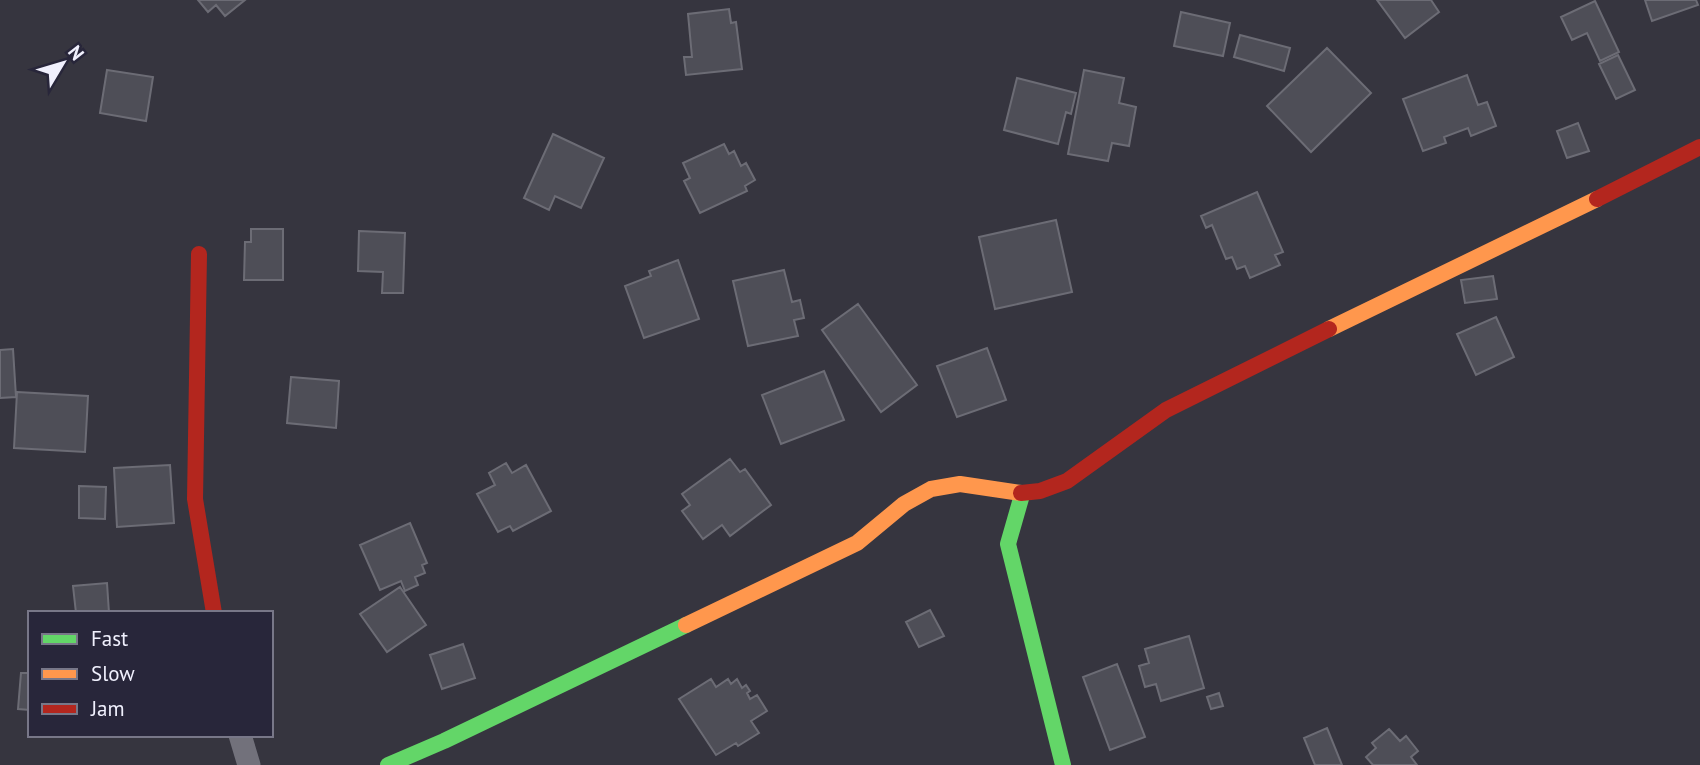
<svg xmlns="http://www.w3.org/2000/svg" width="1700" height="765" viewBox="0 0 1700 765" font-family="'PT Sans',sans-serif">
	<rect width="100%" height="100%" fill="#36353f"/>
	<path fill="#4e4e57" stroke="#6c6c75" stroke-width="2" d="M198 0H245L225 16 216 5 208 12Z
		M1377 0H1431L1439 12 1405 38Z
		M1645 0H1696L1698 5 1652 21Z
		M1595 1 1619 52 1600 61 1587 33 1572 40 1561 17Z
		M729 9 731 23 736 22 742 69 686 75 684 57H692L688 14Z
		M1181 12 1230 23 1223 56 1174 46Z
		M1240 35 1290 48 1284 71 1234 57Z
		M1327 48 1371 93 1311 152 1267 106Z
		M1618 55 1635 90 1616 99 1599 64Z
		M107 70 153 77 146 121 100 113Z
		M1084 70 1124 78 1119 103 1136 107 1129 146 1112 143 1108 161 1068 154Z
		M1467 75 1478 105 1487 102 1496 126 1471 136 1468 128 1444 137 1446 143 1423 151 1403 99Z
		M1017 78 1076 93 1071 114 1066 112 1058 144 1004 130Z
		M1578 123 1589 151 1567 158 1557 131Z
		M553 134 604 158 581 208 555 196 549 210 524 198Z
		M724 144 729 154 734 151 741 166 746 163 755 180 745 186 747 191 700 213 684 181 690 178 683 163Z
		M1257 192 1283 252 1275 255 1280 265 1250 278 1245 266 1237 269 1232 257 1226 259 1212 225 1206 228 1201 216Z
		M1056 220 1072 292 995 309 979 237Z
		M251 229H283V280H244L245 242H251Z
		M359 231 405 233 403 293H382L383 272 358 271Z
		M678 260 699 319 644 338 625 286 651 276 649 271Z
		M784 270 792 302 800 300 804 318 794 320 798 336 748 346 733 281Z
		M1493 276 1497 299 1465 303 1461 280Z
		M858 304 917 385 881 412 822 330Z
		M1496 317 1514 357 1476 375 1457 334Z
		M987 348 1006 400 957 417 937 366Z
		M13 349 16 397 0 398V350Z
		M824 371 844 420 781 444 762 395Z
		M291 377 339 381 336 428 287 423Z
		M17 392 88 396 85 452 14 448Z
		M730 459 740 472 745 469 771 505 730 536 722 525 703 539 682 511 690 505 682 494Z
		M506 463 512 473 526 465 551 511 513 531 510 526 498 532 477 494 495 485 489 473Z
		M170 465 174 523 117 527 114 468Z
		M79 486 106 487 105 519 79 518Z
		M410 523 427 563 422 565 425 573 415 577 418 585 405 591 401 581 380 590 360 545Z
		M107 583 109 613H76L73 586Z
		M400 587 426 625 387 652 360 614Z
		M930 610 944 636 919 647 906 622Z
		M1189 636 1204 688 1161 701 1156 684 1145 687 1139 666 1149 663 1145 649Z
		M463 644 475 678 442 689 430 655Z
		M1117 664 1145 737 1110 750 1083 677Z
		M21 673H30V710L18 709Z
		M711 679 716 687 728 679 731 684 737 679 742 688 746 685 750 691 747 693 750 699 757 695 767 711 751 721 759 733 738 746 736 743 716 755 679 699Z
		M1219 693 1223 706 1211 709 1207 697Z
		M1327 728 1342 765H1315L1304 738Z
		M1389 729 1400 741 1406 736 1418 751 1411 757 1417 765H1373L1366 757 1376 748 1372 743Z"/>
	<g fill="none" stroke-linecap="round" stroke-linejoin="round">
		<path stroke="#72717b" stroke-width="23" d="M240 735 249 765"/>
		<path stroke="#63d668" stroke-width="16" d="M1022 495 1008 544 1063 765
			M388 765 444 741 686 625"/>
		<path stroke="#ff974d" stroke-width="16" d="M1329 329 1597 199
			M686 625 857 543 904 504 931 489 960 484 1021 493"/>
		<path stroke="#b3261e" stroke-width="16" d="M1597 199 1700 147
			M199 254 195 499 214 613
			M1021 493 1040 491 1067 481 1166 410 1329 329"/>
	</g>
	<rect x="28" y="611" width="245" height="126" fill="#28263a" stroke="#787788" stroke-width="2"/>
	<rect x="42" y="634" width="35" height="10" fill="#63d668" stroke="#787788" stroke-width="2"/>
	<text x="91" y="646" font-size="21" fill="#f0f0fd">Fast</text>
	<rect x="42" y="669" width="35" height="10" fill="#ff974d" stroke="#787788" stroke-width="2"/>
	<text x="91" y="681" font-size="21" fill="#f0f0fd">Slow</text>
	<rect x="42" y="704" width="35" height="10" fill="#b3261e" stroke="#787788" stroke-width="2"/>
	<text x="91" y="716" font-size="21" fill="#f0f0fd">Jam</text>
	<g transform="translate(63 63) rotate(52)" stroke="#28263a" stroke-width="5" paint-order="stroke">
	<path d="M0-5L12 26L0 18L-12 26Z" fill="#f0f0fd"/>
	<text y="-10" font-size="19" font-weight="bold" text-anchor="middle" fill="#f0f0fd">N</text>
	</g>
</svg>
